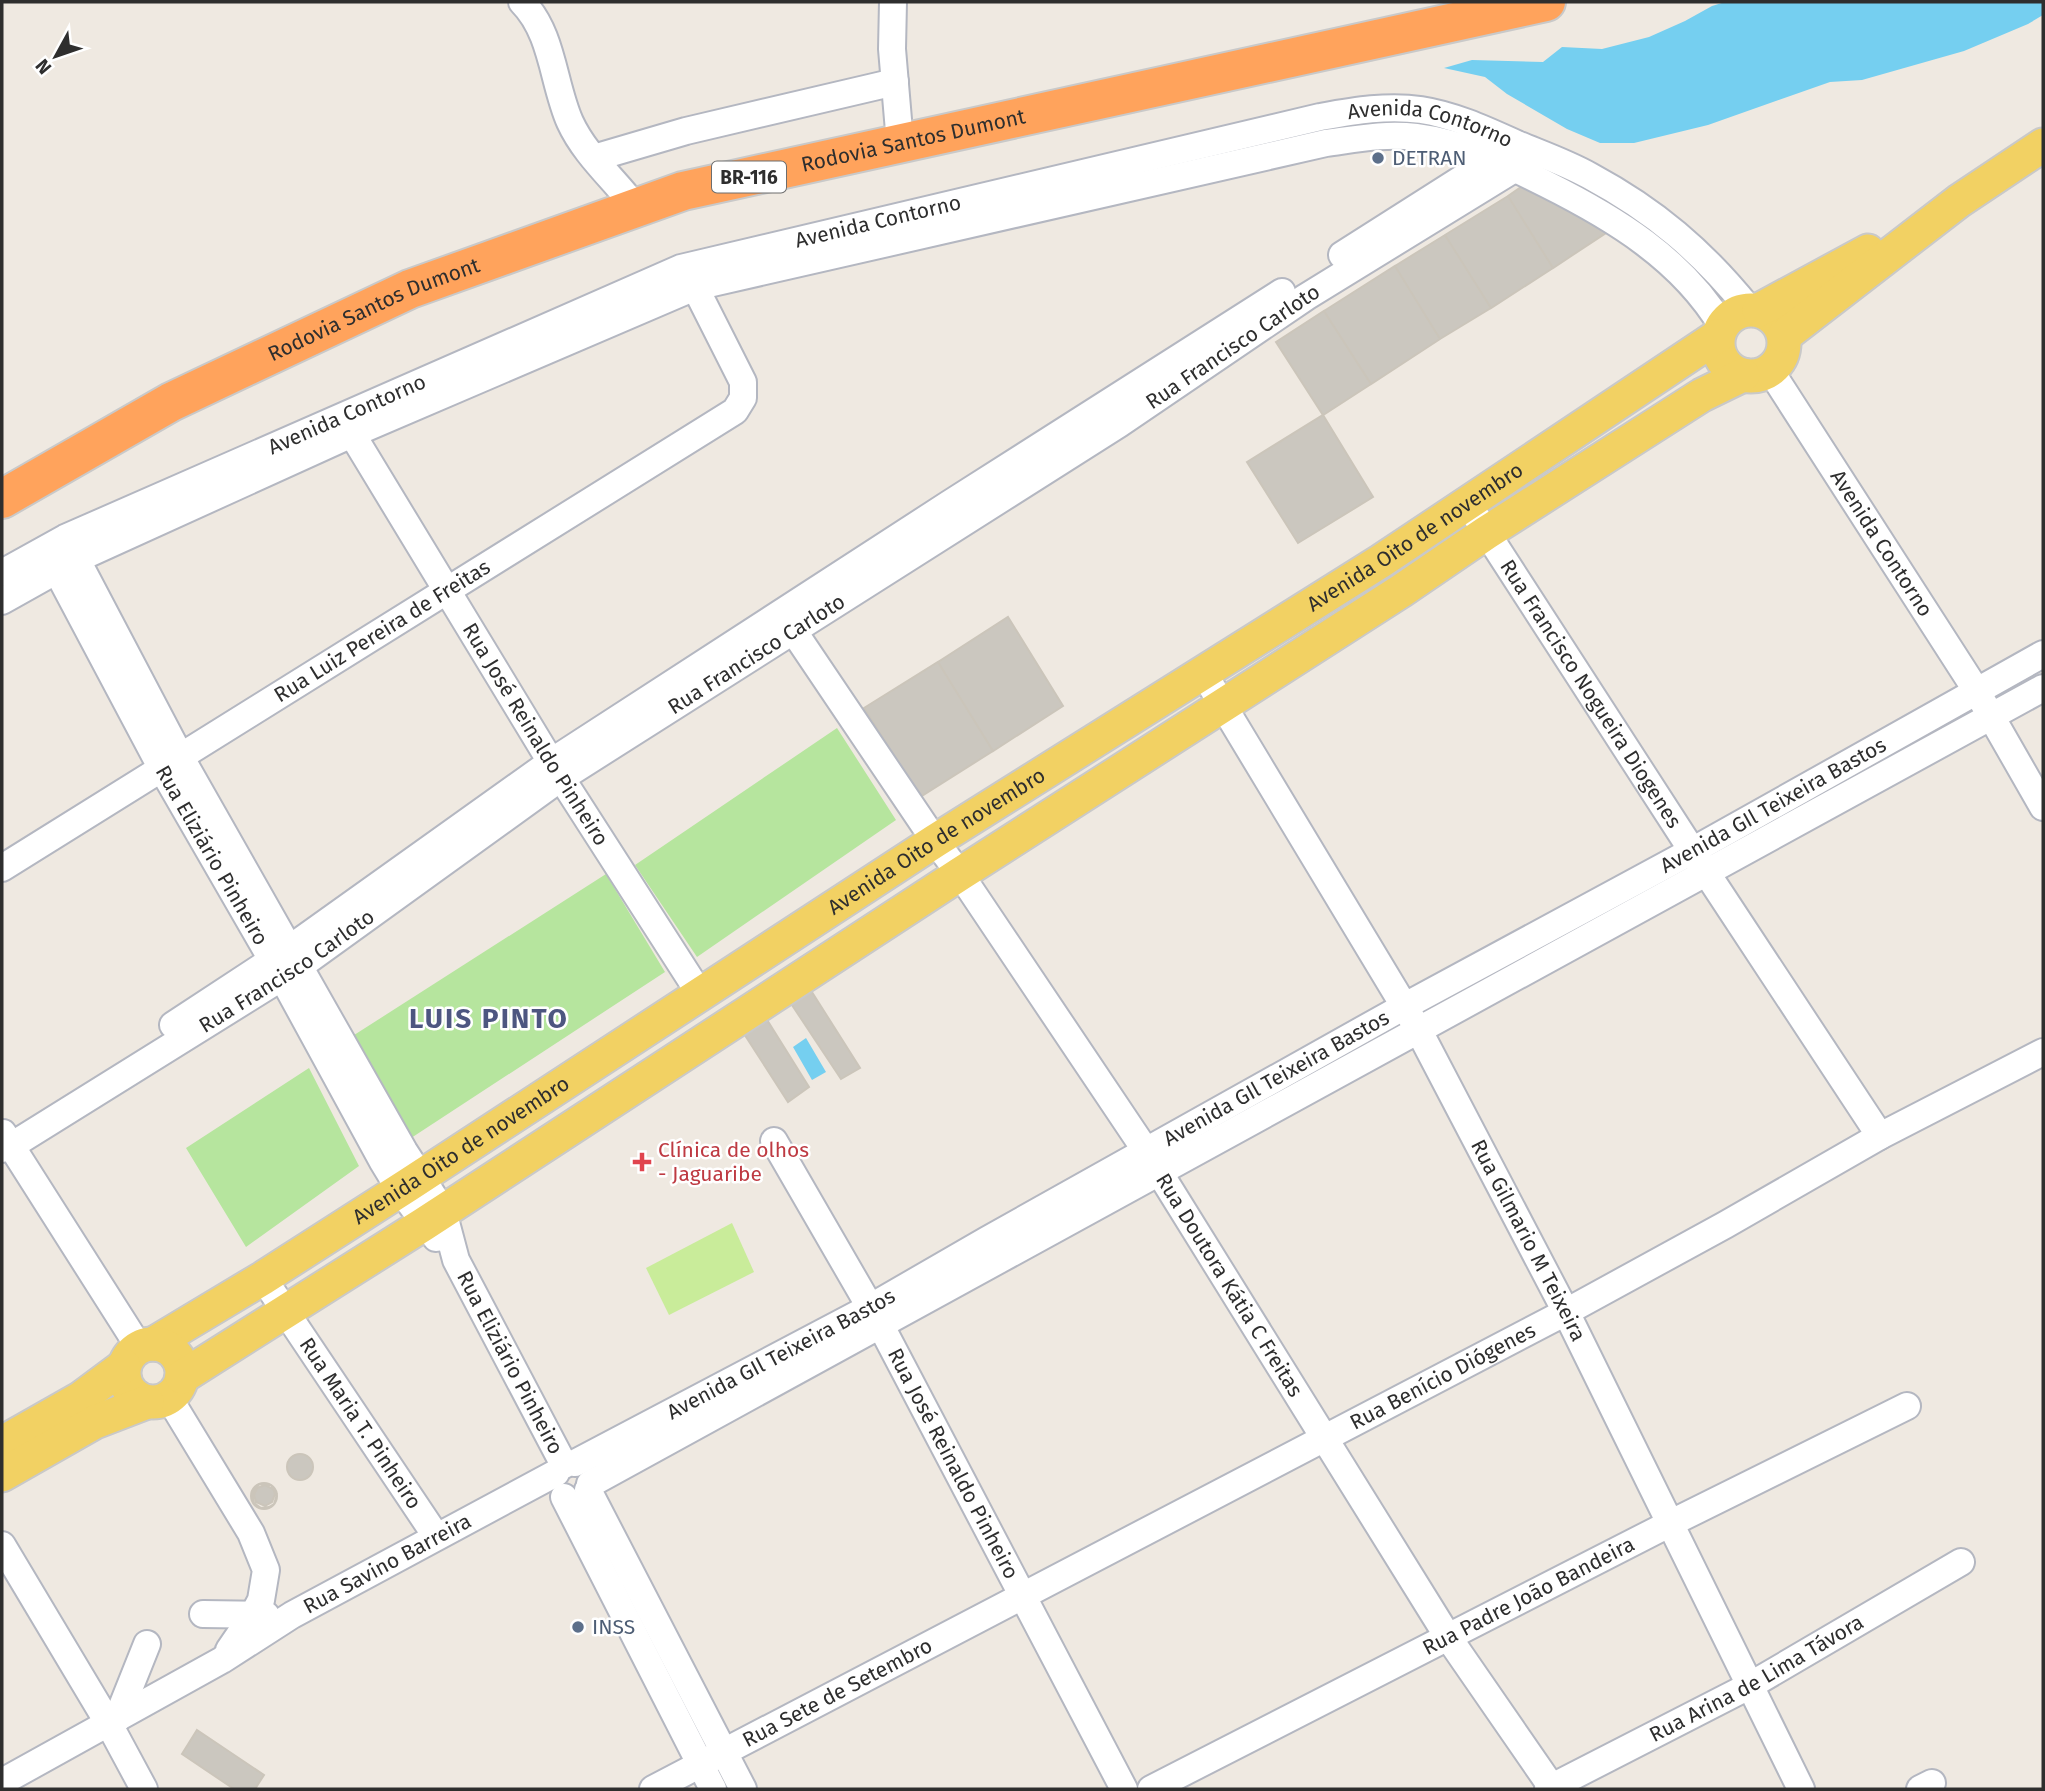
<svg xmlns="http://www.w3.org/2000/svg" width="2045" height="1791" viewBox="0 0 2045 1791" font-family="'Fira Sans',sans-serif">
	<rect width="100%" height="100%" fill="#efe9e1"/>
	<path fill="#b6e59e" d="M837 728 896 820 697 957 635 865Z
		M606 874 665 972 405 1142 351 1037Z
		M309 1068 359 1166 246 1247 186 1148Z"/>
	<path fill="#c9ec9a" d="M732 1223 754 1272 669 1315 646 1268Z"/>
	<path fill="#75cff0" d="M1725 2H2043V15L2028 24 1964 51 1862 80 1830 82 1708 125 1634 143H1600L1567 129 1507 94 1485 77 1444 68 1472 60 1543 62 1562 47 1602 49 1649 37 1685 21 1712 6Z
		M806 1038 826 1072 812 1080 793 1047Z"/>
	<path fill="#cbc7bf" stroke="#cbc5ba" stroke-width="2" fill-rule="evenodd" d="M1524 185 1612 229 1553 268 1508 196Z
		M1508 196 1553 268 1491 308 1445 235Z
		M1445 235 1491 308 1440 339 1395 266Z
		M1395 266 1440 339 1371 384 1324 311Z
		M1324 311 1371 384 1323 415 1276 342Z
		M1323 415 1373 497 1298 543 1247 462Z
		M1008 617 1063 706 993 751 938 662Z
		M938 662 993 751 920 797 864 708Z
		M810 989 860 1068 841 1079 790 1002Z
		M764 1015 809 1087 788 1102 741 1029Z
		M287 1467a13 13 0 1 1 26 0a13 13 0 1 1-26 0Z
		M251 1496a13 13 0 1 1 26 0a13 13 0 1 1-26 0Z
		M260 1484 271 1485 277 1494 274 1504 269 1507 261 1508 254 1503 252 1495 256 1487ZM265 1485 273 1489 275 1494 272 1502 265 1506 256 1502 254 1495 257 1488Z
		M197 1730 264 1775 255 1789H234L182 1754Z"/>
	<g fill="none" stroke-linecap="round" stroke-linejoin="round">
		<g stroke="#b4b7c1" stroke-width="30">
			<g id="minor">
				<path d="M522 2C553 33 553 84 570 122 585 155 615 180 636 208"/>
				<path d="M893 2 892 49 900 143"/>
				<path d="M594 158 686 131 895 82"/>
				<path d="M1342 255 1504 152"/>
				<path id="s1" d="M1770 370 1976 690 2043 807"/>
				<path id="s2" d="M352 434 551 762 700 994"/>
				<path id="s3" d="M1468 504 1706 872 1880 1136"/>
				<path id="s4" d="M68 543 181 758 404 1151 443 1211 456 1260 564 1465"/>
				<path id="s5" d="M48 554 162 769 282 977 383 1162 400 1190 436 1238"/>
				<path id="s6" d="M2 573 65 538 681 268 1320 117C1354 111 1387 105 1421 110 1454 115 1486 130 1517 144 1541 154 1567 163 1590 176 1655 211 1702 251 1749 309"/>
				<path d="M2 601 77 559 352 434 695 287 1326 143C1356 139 1386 133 1416 137 1463 143 1505 163 1546 184 1614 218 1682 259 1722 326"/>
				<path id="s7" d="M784 617 935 841 960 874 1146 1151 1448 1637 1553 1789"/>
				<path id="s8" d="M1204 674 1418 1029 1566 1312 1801 1789"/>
				<path id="s9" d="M2 868 735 411 743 398V382L695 287 686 275"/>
				<path d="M173 1025 289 949 551 762 949 504 1282 292"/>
				<path d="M3 1133 139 1347"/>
				<path id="s10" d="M774 1141 881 1326 1124 1789"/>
				<path id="s11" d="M2 1149 11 1146 300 966 555 782 1119 424 1306 297 1527 161"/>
				<path id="s12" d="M263 1278 436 1536"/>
				<path d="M169 1398 251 1533 266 1570 261 1600 253 1615 229 1650"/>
				<path id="s13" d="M575 1463 871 1307 987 1240 1405 1006 1692 851 2043 654"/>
				<path d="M590 1484 2043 688"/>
				<path d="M588 1490 743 1789"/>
				<path d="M564 1497 713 1789"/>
				<path d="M2 1545 109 1724 144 1789"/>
				<path d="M203 1614 266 1615"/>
				<path d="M117 1719 147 1644"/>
				<path id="s14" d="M2 1782 222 1660 292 1615 556 1473"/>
				<path id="s15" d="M653 1789 1566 1312 1725 1225 1880 1136 2043 1052"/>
				<path id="s16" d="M1151 1789 1669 1524 1907 1406"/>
				<path id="s17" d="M1548 1789 1751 1685 1961 1562"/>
				<path d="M1920 1789 1932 1783"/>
			</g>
		</g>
		<g stroke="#c9c9c9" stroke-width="37">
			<g id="major">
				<circle cx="1751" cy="343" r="33"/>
				<path d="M1759 310 1868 251"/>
				<path d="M1784 336 1959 201 2043 145"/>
				<path id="s18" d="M153 1344 263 1278 408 1185 935 841 1381 561 1718 336"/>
				<circle cx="153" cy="1373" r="29"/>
				<path d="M182 1377 424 1224 960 874 1401 591 1486 533 1702 395 1743 375"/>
				<path d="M2 1443 81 1398 124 1366"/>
				<path d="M2 1475 95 1422 147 1402"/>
			</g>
		</g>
		<g stroke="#c9c9c9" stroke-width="42">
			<g id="highway">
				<path id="s19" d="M2 499 171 402 410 289 683 191 1546 2"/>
			</g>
		</g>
		<use href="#minor" stroke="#fff" stroke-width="26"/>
		<use href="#major" stroke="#f2d163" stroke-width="33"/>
		<use href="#highway" stroke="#ffa35c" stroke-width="38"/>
	</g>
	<g fill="#5c6f8a" stroke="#fff" stroke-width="2.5">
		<circle cx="1378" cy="158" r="7"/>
		<circle cx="578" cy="1627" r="7"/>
	</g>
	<path fill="#e0444e" stroke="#fff" stroke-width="2.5" d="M638.5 1151.5h7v7h7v7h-7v7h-7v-7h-7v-7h7z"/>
	<g text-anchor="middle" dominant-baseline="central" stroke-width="5" stroke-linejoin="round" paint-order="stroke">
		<rect fill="#fff" stroke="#6d6d6d" stroke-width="2" x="712" y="161.5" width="74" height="31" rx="5"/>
		<g font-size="19" font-weight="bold" fill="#2e2e2e">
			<text x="749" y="177">BR-116</text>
		</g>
		<g font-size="21" fill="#2e2e2e" stroke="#fff">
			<text stroke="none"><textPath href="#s6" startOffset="1514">Avenida Contorno</textPath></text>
			<text stroke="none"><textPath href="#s19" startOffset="985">Rodovia Santos Dumont</textPath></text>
			<text stroke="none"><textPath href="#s6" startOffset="947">Avenida Contorno</textPath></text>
			<text stroke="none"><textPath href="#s19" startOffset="418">Rodovia Santos Dumont</textPath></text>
			<text stroke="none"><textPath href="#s11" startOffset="1470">Rua Francisco Carloto</textPath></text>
			<text stroke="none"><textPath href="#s6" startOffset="380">Avenida Contorno</textPath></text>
			<text stroke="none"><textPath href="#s18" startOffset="1498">Avenida Oito de novembro</textPath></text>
			<text stroke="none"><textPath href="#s1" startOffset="206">Avenida Contorno</textPath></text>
			<text stroke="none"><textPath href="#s9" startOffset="448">Rua Luiz Pereira de Freitas</textPath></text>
			<text stroke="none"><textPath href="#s11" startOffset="903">Rua Francisco Carloto</textPath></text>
			<text stroke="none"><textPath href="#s3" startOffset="226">Rua Francisco Nogueira Diogenes</textPath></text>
			<text stroke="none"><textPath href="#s2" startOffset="352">Rua José Reinaldo Pinheiro</textPath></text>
			<text stroke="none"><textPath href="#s13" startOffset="1367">Avenida GIl Teixeira Bastos</textPath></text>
			<text stroke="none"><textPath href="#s18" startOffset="931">Avenida Oito de novembro</textPath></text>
			<text stroke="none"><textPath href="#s5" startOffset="343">Rua Eliziário Pinheiro</textPath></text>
			<text stroke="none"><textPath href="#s11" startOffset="336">Rua Francisco Carloto</textPath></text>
			<text stroke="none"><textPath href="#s13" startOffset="800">Avenida GIl Teixeira Bastos</textPath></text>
			<text stroke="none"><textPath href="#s18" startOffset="364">Avenida Oito de novembro</textPath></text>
			<text stroke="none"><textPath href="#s8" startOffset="653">Rua Gilmario M Teixeira</textPath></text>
			<text stroke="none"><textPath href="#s7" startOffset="803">Rua Doutora Kátia C Freitas</textPath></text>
			<text stroke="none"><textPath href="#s13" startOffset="233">Avenida GIl Teixeira Bastos</textPath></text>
			<text stroke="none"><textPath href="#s4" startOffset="933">Rua Eliziário Pinheiro</textPath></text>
			<text stroke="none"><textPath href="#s15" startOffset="891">Rua Benício Diógenes</textPath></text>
			<text stroke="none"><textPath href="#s12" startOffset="175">Rua Maria T. Pinheiro</textPath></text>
			<text stroke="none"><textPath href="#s10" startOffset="369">Rua José Reinaldo Pinheiro</textPath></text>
			<text stroke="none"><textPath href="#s14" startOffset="443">Rua Savino Barreira</textPath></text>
			<text stroke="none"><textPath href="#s16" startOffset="424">Rua Padre João Bandeira</textPath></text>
			<text stroke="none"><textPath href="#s17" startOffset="236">Rua Arina de Lima Távora</textPath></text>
			<text stroke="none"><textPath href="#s15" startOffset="208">Rua Sete de Setembro</textPath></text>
		</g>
		<g font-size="21" fill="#4e5e75" stroke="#fff" text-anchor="start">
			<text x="1392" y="158">DETRAN</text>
			<text x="592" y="1627">INSS</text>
		</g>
		<g font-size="21" fill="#be3a42" stroke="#fff" text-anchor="start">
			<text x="658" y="1150">Clínica de olhos<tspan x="658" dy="24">- Jaguaribe</tspan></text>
		</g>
		<g font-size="28" font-weight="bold" letter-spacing="2" fill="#4d5680" stroke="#fff">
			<text x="489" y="1018">LUIS PINTO</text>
		</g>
	</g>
	<rect width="2045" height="1791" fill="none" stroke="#2e2e2e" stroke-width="7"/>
	<g transform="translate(56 56) rotate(230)" stroke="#ffffff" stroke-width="5" paint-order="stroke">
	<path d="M0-5L12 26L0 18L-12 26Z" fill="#2e2e2e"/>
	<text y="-10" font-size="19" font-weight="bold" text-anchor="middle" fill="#2e2e2e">N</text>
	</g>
</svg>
